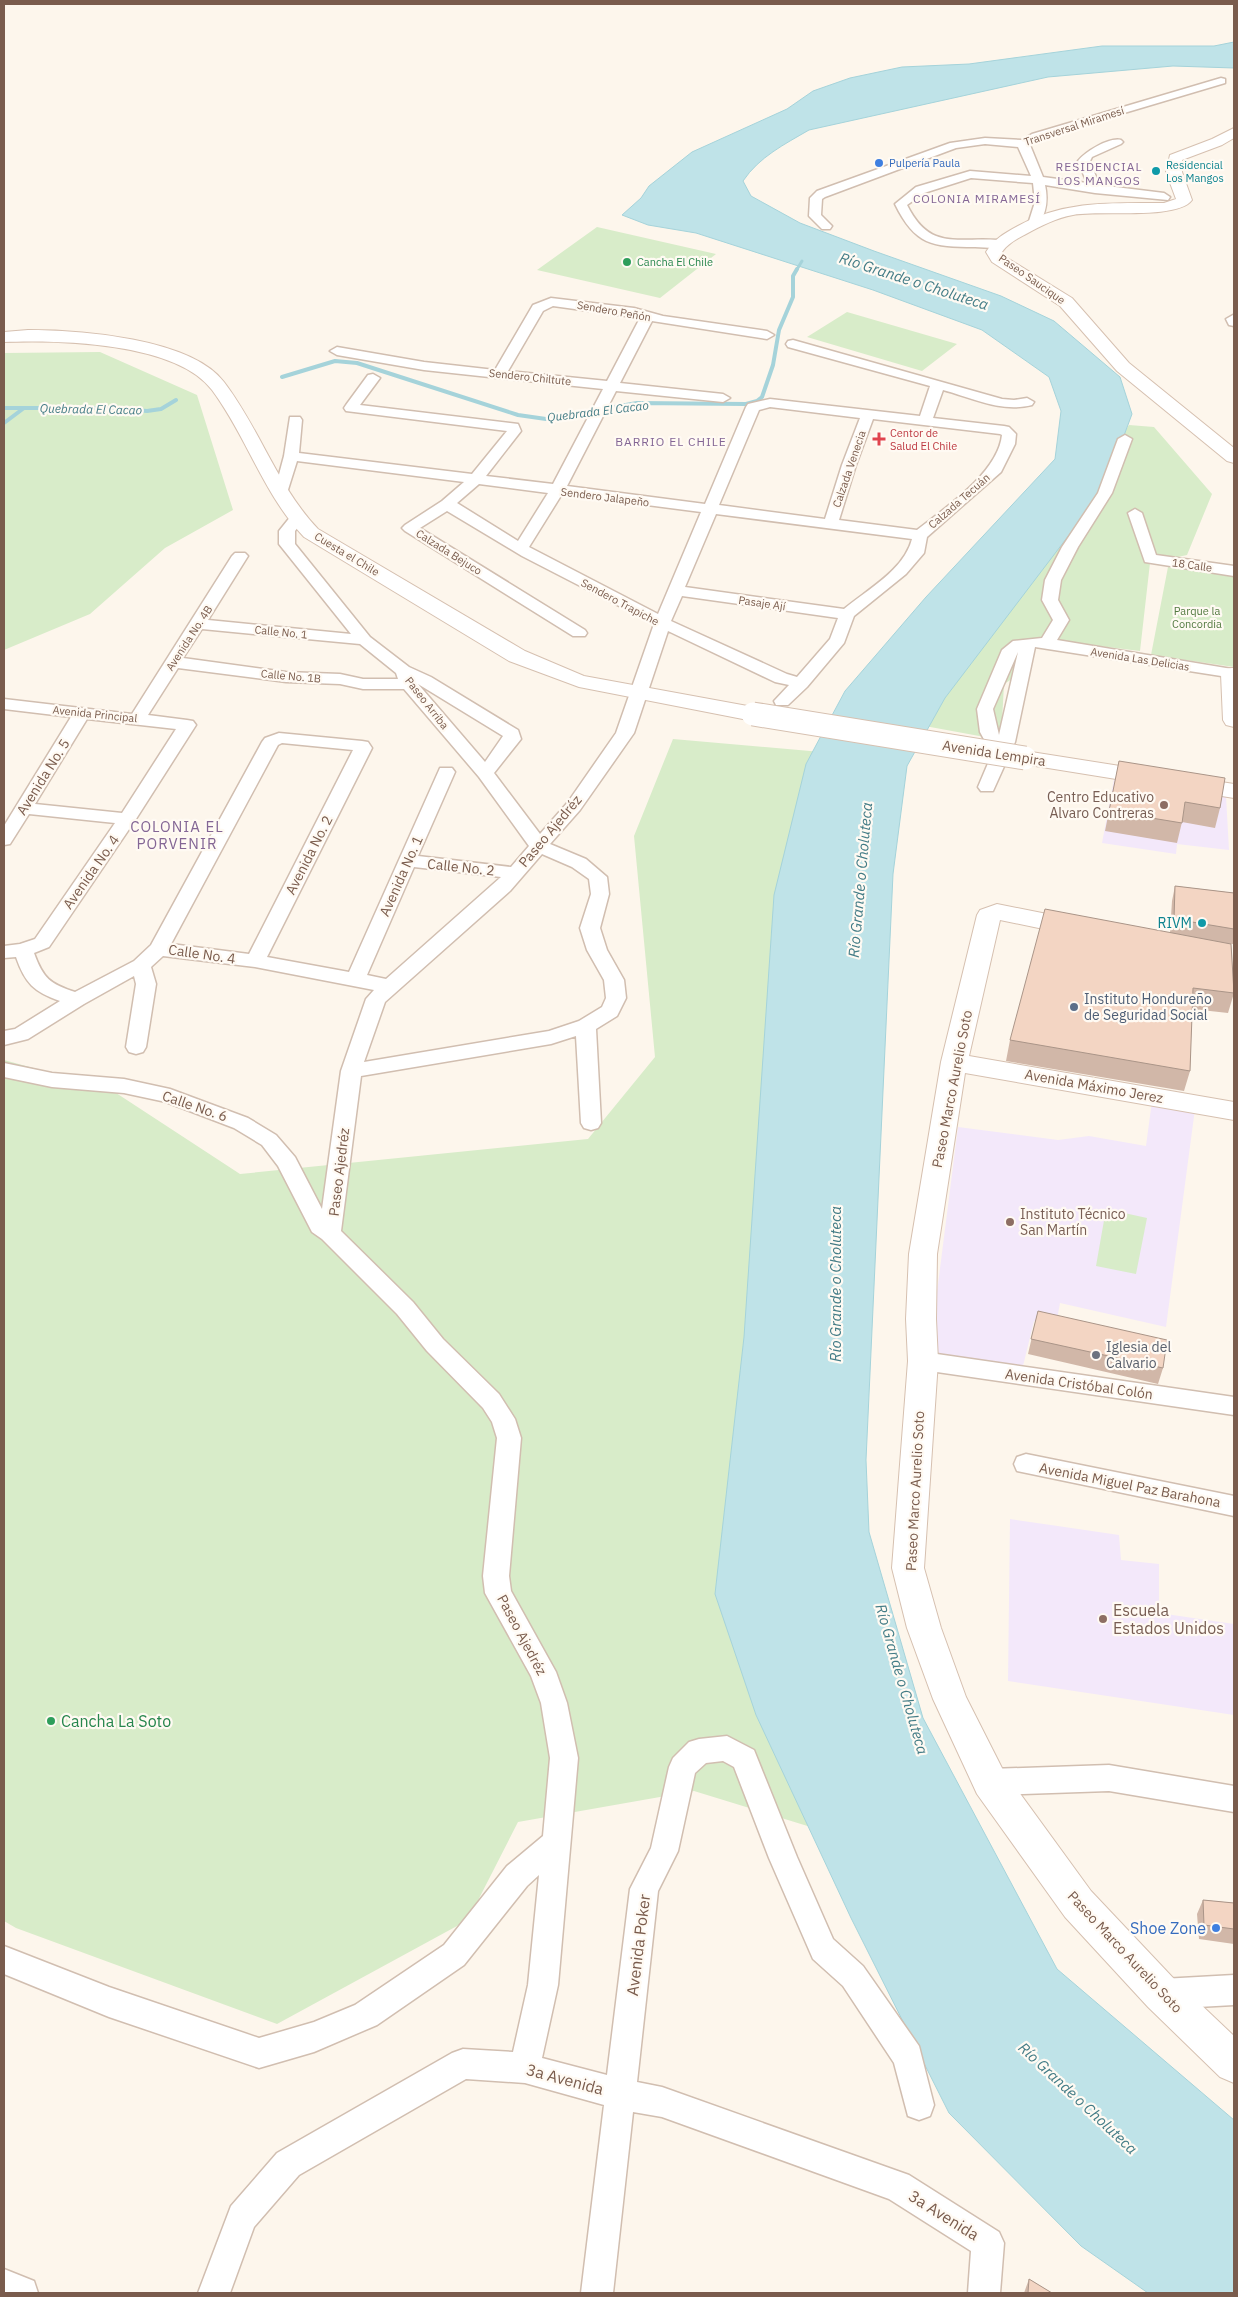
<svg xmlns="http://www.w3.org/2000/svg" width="1238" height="2297" viewBox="0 0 1238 2297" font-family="'IBM Plex Sans',sans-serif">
	<rect width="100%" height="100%" fill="#fdf6ec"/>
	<path fill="#f3e8fa" d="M1114 779 1226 796 1229 850 1177 844 1176 854 1102 843Z
		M1152 1101 1195 1109 1166 1327 1060 1303 1056 1325 1034 1321 1023 1366 929 1355 958 1127 1058 1140 1089 1136 1146 1146Z
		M1010 1519 1119 1535 1121 1560 1159 1564V1613L1234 1624V1715L1008 1681Z"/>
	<path fill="#d8ecc9" d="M597 227 716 254 660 298 537 270Z
		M847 312 957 344 922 371 807 337Z
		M100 352 197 395 233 510 165 548 90 614 4 650V353Z
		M1129 425 1154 427 1212 494 1187 555 1150 563 1140 651 1050 640 1031 649 1023 672 1004 684 1001 740 903 722 1058 530Z
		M1168 567 1234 576V667L1151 655Z
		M673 739 844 754 819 1170 908 1857 694 1791 518 1822 468 1920 277 2024 16 1928 4 1921V1060L110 1089 240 1174 588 1139 655 1057 634 836Z
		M1106 1209 1147 1218 1136 1274 1096 1266Z"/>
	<path fill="#bfe3e8" stroke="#a5d3da" d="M1234 42V68L1173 66 1048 77 809 130C785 144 759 157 743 181L751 196 800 223 874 251 1001 296 1054 321 1120 377 1132 414 1104 489 945 698 907 766 893 874 866 1460 869 1532 923 1718 1057 1969 1234 2120V2293H1148L1081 2246 949 2113 851 1918 756 1715 715 1594 744 1337 774 895 806 764 845 691 926 597 1055 459 1061 411 1049 377 982 330 873 290 696 233 648 225 622 215 641 198 649 186 692 152 787 109 813 91 850 78 902 67 969 64 1102 46H1214Z"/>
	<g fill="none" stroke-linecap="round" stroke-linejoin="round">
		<path stroke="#a5d3da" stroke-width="3" d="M796 271 802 261"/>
		<path stroke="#a5d3da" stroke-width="4" d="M282 377 335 361 357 363 518 415 546 419 566 418 586 412 637 403 746 404 757 401 762 397 773 365 779 330 793 297V276L797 269
			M4 408H111L147 411 161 409 176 400
			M4 423 24 408"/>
		<g stroke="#d1beb0" stroke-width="3">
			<path id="street" d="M1221 78 1225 79V83L1040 138 1030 145 1043 177 1087 183 1078 161C1085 152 1109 137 1121 140L1123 142 1121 144 1092 157 1090 161 1099 185 1164 193 1170 197 1168 200 1095 193 1045 185C1048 199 1047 211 1039 224L1035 225 1029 221 1035 202 1033 183 971 178 924 193 907 205C930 251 956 237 998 240L1002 241 1004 244 1002 247C994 249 984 247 975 247 932 247 915 245 895 204L916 187 970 171 1031 176 1018 147 985 144 956 148 825 197 822 199 821 215 832 226 830 229H822L809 216 810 198 817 191 950 143 985 138 1022 140 1032 134Z
				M551 298 634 308 663 316 767 331 774 335 767 339 652 321 620 383 723 394 730 398 723 402 616 391 567 486 705 504 746 407 748 404 770 399 920 416 930 386 788 347 786 344 788 341 793 340 1002 399 1014 400 1027 398 1034 402 1032 405C1001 413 973 398 943 390L933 418 1004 426 1009 427 1016 434 1015 444 1001 472 927 537 924 553 906 574 854 616 844 643 807 687 788 705H776L774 701 789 685 775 682 668 631 634 733 580 810 550 844 586 859 607 877 609 894 600 928 607 950 624 980 626 998 617 1016 596 1029 601 1123 598 1128 591 1130 584 1128 581 1123 576 1036 551 1044 361 1076 341 1231 413 1302 443 1339 499 1394 515 1419 521 1438 509 1576 511 1591 556 1672 567 1703 578 1758 558 1985 542 2058 607 2075 630 1889 651 1848 669 1767 673 1758 689 1742 699 1739 727 1736 754 1750 797 1857 833 1939 863 1966 919 2046 934 2105 930 2116 919 2120 908 2116 894 2063 843 1986 813 1959 769 1858 734 1767 723 1761 706 1763 695 1773 678 1851 658 1891 637 2082 662 2087 909 2175 999 2232 1004 2243 1000 2293H968L971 2251 889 2199 662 2117 633 2112 613 2293H581L604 2105 525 2083 466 2079 299 2175 254 2227 230 2293H198L231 2206 277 2153 452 2053 463 2049 513 2052 528 1985 539 1875 527 1886 464 1965 377 2025 314 2052 259 2068 109 2017 4 1974V1946L109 1987 259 2038 314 2022 355 2005 444 1945 507 1866 543 1836 550 1758 541 1703 531 1676 485 1593 483 1576 497 1438 492 1422 483 1408 427 1351 397 1314 322 1239 312 1232 278 1166 262 1145 234 1128 166 1102 124 1093 52 1087 4 1077V1063L52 1073 124 1079 170 1089 248 1118 276 1135 295 1157 322 1209 341 1071 366 999 374 990 255 967 163 956 151 967 156 984 146 1047 143 1052 136 1054 129 1052 126 1047 136 984 134 976 84 1004 28 1039 4 1045V1031L15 1029 60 1001C34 992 25 983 16 957L4 958V946L20 944 35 939 115 823 29 814 10 844 4 845V826L71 717 4 709V699L132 714 232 556 235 553H245L248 556 208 620 351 634 279 544V531L291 516H301L304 519 295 531V544L370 637 409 667 431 677 518 730 521 739 494 773 540 834 568 802 616 733 654 624 522 556 447 511 420 528 585 630 587 633 585 636H573L405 531 402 528 405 525 442 501 464 482 297 461 286 496 281 497 274 493 284 456 290 417H300L302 420 299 453 472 474 507 431 346 411 344 408 346 405 368 375 373 374 380 378 360 405 518 424 521 431 486 476 553 484 603 389 424 370 337 355 330 351 337 347 424 362 495 370 533 305ZM553 306 640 318 607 381 508 371 543 311ZM770 407 860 418 842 465 825 519 719 505 759 410ZM873 419 1000 434 1002 435C998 473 945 508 917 530L839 520 856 465ZM479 484 548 493 518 541 457 503ZM562 494 701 512 658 614 529 547ZM716 514 912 539C904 570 868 589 844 609L685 587ZM682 596 838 618 830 639 797 677 787 674 671 621ZM202 629 360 644 396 673 398 679H363L340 674 286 672 183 658ZM178 668 286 682 340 684 363 689H404L479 777 529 846 511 867 418 856 455 772 452 768H440L349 972 267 957 372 748 368 742 362 741 279 733 265 738 262 742 151 945 134 961 75 992C50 984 43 978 34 953L49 947 136 819 196 725 193 721 187 720 148 715ZM418 684 503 736 485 762ZM87 719 176 729 122 813 35 804ZM282 743 353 750 249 954 171 944 278 745ZM542 854 572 867 589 879 591 894 580 928 587 950 604 980 606 998 602 1007 579 1021 549 1031 364 1062 385 1002 510 891ZM414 867 501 877 386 979 367 975Z
				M1233 315H1234V326L1229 325 1226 319Z
				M1125 435 1132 439 1112 493 1078 547 1061 580 1058 600 1069 620 1057 640 1232 669 1234 670V678L1035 647 1015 742 993 791H981L978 787 992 754 980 732 977 709 1002 650 1013 641 1042 638 1053 620 1042 600 1045 580 1062 547 1098 493 1118 439ZM1018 652 999 735 993 709Z
				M1135 509 1142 513 1156 555 1234 566V576L1145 562 1128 513Z
				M923 1352 1234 1397V1415L923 1370 915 1367 911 1361 915 1355Z
				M1026 1454 1234 1496V1516L1017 1471 1014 1464 1017 1457Z
				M1109 1765 1234 1786V1812L1109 1791 990 1795 980 1791 976 1782 980 1773 990 1769Z
				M1234 1975V2005L1162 2009 1152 2004 1147 1994 1152 1984 1162 1979Z
				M4 2269 34 2281 38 2293H4Z"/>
		</g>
		<g stroke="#d6c0b0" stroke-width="2">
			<path id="secondary" d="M1234 128V138L1222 145 1182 160V172L1192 200C1178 220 1099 210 1073 215 1056 218 1041 226 1026 234 1017 239 1008 243 1002 252L1004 256 1072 298 1129 363 1234 448V463L1227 461 1117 371 1060 306 992 262 986 252C994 239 1005 233 1018 226 1064 200 1113 203 1164 203L1176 199 1166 172 1170 155 1212 139Z
				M28 330C79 330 191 338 224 382 260 429 277 486 318 529L525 651 584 676 753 707 761 709 764 714 761 719 753 721 579 687 509 661 304 537C263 494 247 437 212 390 176 342 58 340 4 342V332Z
				M1232 668H1234V727L1226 725 1223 720 1221 674 1224 669Z
				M1025 751 1234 784V798L1017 763 1014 758 1017 753Z
				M997 904 1077 920 1086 922 1089 928 1086 934 1077 936 1000 920 969 1056 1234 1102V1120L965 1073 937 1254 936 1319 938 1361 924 1568 941 1628 966 1697 1003 1770 1091 1891 1176 1981 1234 2036V2083L1220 2077 1148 2007 1065 1917 977 1794 933 1699 907 1628 892 1568 908 1361 906 1319 909 1254 941 1062 977 915 980 910Z"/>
		</g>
		<use href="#street" fill="#fff" fill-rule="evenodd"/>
		<use href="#secondary" fill="#fff" fill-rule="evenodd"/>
		<g stroke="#d6c0b0" stroke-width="25" stroke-linecap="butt">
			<path id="secondary-bridge" d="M753 714 1025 758"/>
		</g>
		<use href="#secondary-bridge" stroke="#fff" stroke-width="23"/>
	</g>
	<path fill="#d1b7a8" d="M1119 761 1220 808 1215 828 1182 822 1177 843 1105 831Z
		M1175 886 1234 893V940L1233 944H1231L1234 993 1228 1013 1192 1009 1190 1071 1184 1091 1006 1061 1010 1040 1170 933 1172 901Z
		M1038 1311 1163 1368 1158 1384 1028 1354Z
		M1203 1900 1234 1903V1944L1199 1939 1197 1914Z
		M1029 2279 1052 2293H1024Z"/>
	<path fill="#f3d5c3" stroke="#aa9588" d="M1119 761 1225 778 1220 808 1185 802 1182 823 1109 811Z
		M1175 886 1234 893V929L1174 919Z
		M1045 909 1231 944 1234 993 1193 988 1190 1071 1010 1040Z
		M1038 1311 1167 1340 1163 1368 1031 1339Z
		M1203 1900 1234 1903V1929L1204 1925Z
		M1029 2279 1052 2293H1028Z"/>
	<g fill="#3f7fe0" stroke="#fffaf3" stroke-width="2">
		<circle cx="879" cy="163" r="5"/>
		<circle cx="1216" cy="1928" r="5"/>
	</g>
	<g fill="#0f9aa8" stroke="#fffaf3" stroke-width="2">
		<circle cx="1156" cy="171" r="5"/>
		<circle cx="1202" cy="923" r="5"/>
	</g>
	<g fill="#2e9e5b" stroke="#fffaf3" stroke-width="2">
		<circle cx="627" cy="262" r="5"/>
		<circle cx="51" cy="1721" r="5"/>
	</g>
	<path fill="#e0444e" stroke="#fffaf3" stroke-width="2" d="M876.5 431.5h5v5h5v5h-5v5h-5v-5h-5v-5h5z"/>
	<g fill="#8d6e63" stroke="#fffaf3" stroke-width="2">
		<circle cx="1164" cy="805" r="5"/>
		<circle cx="1010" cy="1222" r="5"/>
		<circle cx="1103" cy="1619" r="5"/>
	</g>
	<circle fill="#5c6f8a" stroke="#fffaf3" stroke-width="2" cx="1074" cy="1007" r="5"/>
	<circle fill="#6b7280" stroke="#fffaf3" stroke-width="2" cx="1096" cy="1355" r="5"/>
	<g text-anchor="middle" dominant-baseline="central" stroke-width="4.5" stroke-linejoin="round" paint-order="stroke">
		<g font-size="11" fill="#7a5c4d" stroke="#fffaf3">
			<text transform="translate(1074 126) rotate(-18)">Transversal Miramesí</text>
			<text transform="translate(1032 279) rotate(35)">Paseo Saucique</text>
			<text transform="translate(614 311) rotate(10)">Sendero Peñón</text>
			<text transform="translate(530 377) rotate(6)">Sendero Chiltute</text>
			<text transform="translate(849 469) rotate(-71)">Calzada Venecia</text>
			<text transform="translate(605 497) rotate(7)">Sendero Jalapeño</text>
			<text transform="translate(959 501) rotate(-41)">Calzada Tecuán</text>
			<text transform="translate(449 552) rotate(32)">Calzada Bejuco</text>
			<text transform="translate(347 554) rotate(31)">Cuesta el Chile</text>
			<text transform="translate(1192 565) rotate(8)">18 Calle</text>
			<text transform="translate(620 602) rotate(28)">Sendero Trapiche</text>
			<text transform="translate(762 603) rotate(8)">Pasaje Ají</text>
			<text transform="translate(281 632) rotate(6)">Calle No. 1</text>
			<text transform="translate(189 638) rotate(-57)">Avenida No. 4B</text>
			<text transform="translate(1140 659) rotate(9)">Avenida Las Delicias</text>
			<text transform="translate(291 676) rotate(5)">Calle No. 1B</text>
			<text transform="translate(427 703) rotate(52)">Paseo Arriba</text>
			<text transform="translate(95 714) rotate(6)">Avenida Principal</text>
		</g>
		<g font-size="11" fill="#366cbe" stroke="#fffaf3" text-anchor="start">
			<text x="889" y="163">Pulpería Paula</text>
		</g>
		<g font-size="11" fill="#0d838f" stroke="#fffaf3" text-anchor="start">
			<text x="1166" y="165">Residencial<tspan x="1166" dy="13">Los Mangos</tspan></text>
		</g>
		<g font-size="11" fill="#27864d" stroke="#fffaf3" text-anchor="start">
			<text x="637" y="262">Cancha El Chile</text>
		</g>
		<g font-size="11" fill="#be3a42" stroke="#fffaf3" text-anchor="start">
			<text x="890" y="433">Centor de<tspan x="890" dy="13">Salud El Chile</tspan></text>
		</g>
		<g font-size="11" fill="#537a41" stroke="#fffaf3">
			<text x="1197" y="611">Parque la<tspan x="1197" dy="13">Concordia</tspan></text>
		</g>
		<g font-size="12" letter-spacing="1" fill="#846695" stroke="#fffaf3">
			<text x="1099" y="166">RESIDENCIAL<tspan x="1099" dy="14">LOS MANGOS</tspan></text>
			<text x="977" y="198">COLONIA MIRAMESÍ</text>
			<text x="671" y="441">BARRIO EL CHILE</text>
		</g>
		<g font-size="12" font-style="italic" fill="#437c86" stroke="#fffaf3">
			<text transform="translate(91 409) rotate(1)">Quebrada El Cacao</text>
			<text transform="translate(598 411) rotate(-7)">Quebrada El Cacao</text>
		</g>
		<g font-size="14" fill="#7a5c4d" stroke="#fffaf3">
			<text transform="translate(994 753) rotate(9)">Avenida Lempira</text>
			<text transform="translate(43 777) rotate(-58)">Avenida No. 5</text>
			<text transform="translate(550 831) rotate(-50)">Paseo Ajedréz</text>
			<text transform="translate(309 855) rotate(-63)">Avenida No. 2</text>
			<text transform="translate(461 867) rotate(6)">Calle No. 2</text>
			<text transform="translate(91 872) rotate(-55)">Avenida No. 4</text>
			<text transform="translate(401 876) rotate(-66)">Avenida No. 1</text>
			<text transform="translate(202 954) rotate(8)">Calle No. 4</text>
			<text transform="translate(1094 1086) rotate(10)">Avenida Máximo Jerez</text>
			<text transform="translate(952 1089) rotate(-79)">Paseo Marco Aurelio Soto</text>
			<text transform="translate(195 1106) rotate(19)">Calle No. 6</text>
			<text transform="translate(339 1172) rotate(-83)">Paseo Ajedréz</text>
			<text transform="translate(1079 1384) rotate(8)">Avenida Cristóbal Colón</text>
			<text transform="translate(1130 1485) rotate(11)">Avenida Miguel Paz Barahona</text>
			<text transform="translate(915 1491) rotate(-87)">Paseo Marco Aurelio Soto</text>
			<text transform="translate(522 1635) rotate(62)">Paseo Ajedréz</text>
			<text transform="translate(1125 1952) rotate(47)">Paseo Marco Aurelio Soto</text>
		</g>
		<g font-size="14" fill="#785e54" stroke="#fffaf3" text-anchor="end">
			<text x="1154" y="797">Centro Educativo<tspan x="1154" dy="16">Alvaro Contreras</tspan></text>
			<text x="1020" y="1214" text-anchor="start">Instituto Técnico<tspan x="1020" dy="16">San Martín</tspan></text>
		</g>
		<g font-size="14" fill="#0d838f" stroke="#fffaf3" text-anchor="end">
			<text x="1192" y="923">RIVM</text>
		</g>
		<g font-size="14" fill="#4e5e75" stroke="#fffaf3" text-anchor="start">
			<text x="1084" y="999">Instituto Hondureño<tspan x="1084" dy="16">de Seguridad Social</tspan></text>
		</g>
		<g font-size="14" fill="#5b616d" stroke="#fffaf3" text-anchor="start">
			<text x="1106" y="1347">Iglesia del<tspan x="1106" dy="16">Calvario</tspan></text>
		</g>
		<g font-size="15" font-style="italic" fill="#437c86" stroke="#fffaf3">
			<text transform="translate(914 281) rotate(18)">Río Grande o Choluteca</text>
			<text transform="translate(860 880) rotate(-85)">Río Grande o Choluteca</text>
			<text transform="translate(835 1284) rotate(-90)">Río Grande o Choluteca</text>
			<text transform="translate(902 1679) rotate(74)">Río Grande o Choluteca</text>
			<text transform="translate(1078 2098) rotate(43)">Río Grande o Choluteca</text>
		</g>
		<g font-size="15" letter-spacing="1" fill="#846695" stroke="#fffaf3">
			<text x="177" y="826">COLONIA EL<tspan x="177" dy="17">PORVENIR</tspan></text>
		</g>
		<g font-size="16" fill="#785e54" stroke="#fffaf3" text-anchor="start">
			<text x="1113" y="1610">Escuela<tspan x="1113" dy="18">Estados Unidos</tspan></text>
		</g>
		<g font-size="16" fill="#27864d" stroke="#fffaf3" text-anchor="start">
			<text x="61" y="1721">Cancha La Soto</text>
		</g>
		<g font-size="16" fill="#366cbe" stroke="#fffaf3" text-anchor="end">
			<text x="1206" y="1928">Shoe Zone</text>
		</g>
		<g font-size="16" fill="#7a5c4d" stroke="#fffaf3">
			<text transform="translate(638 1945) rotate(-83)">Avenida Poker</text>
			<text transform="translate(565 2079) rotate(15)">3a Avenida</text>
			<text transform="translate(944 2215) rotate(32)">3a Avenida</text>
		</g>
	</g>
	<rect width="1238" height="2297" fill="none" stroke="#7a5c4d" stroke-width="10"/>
</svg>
